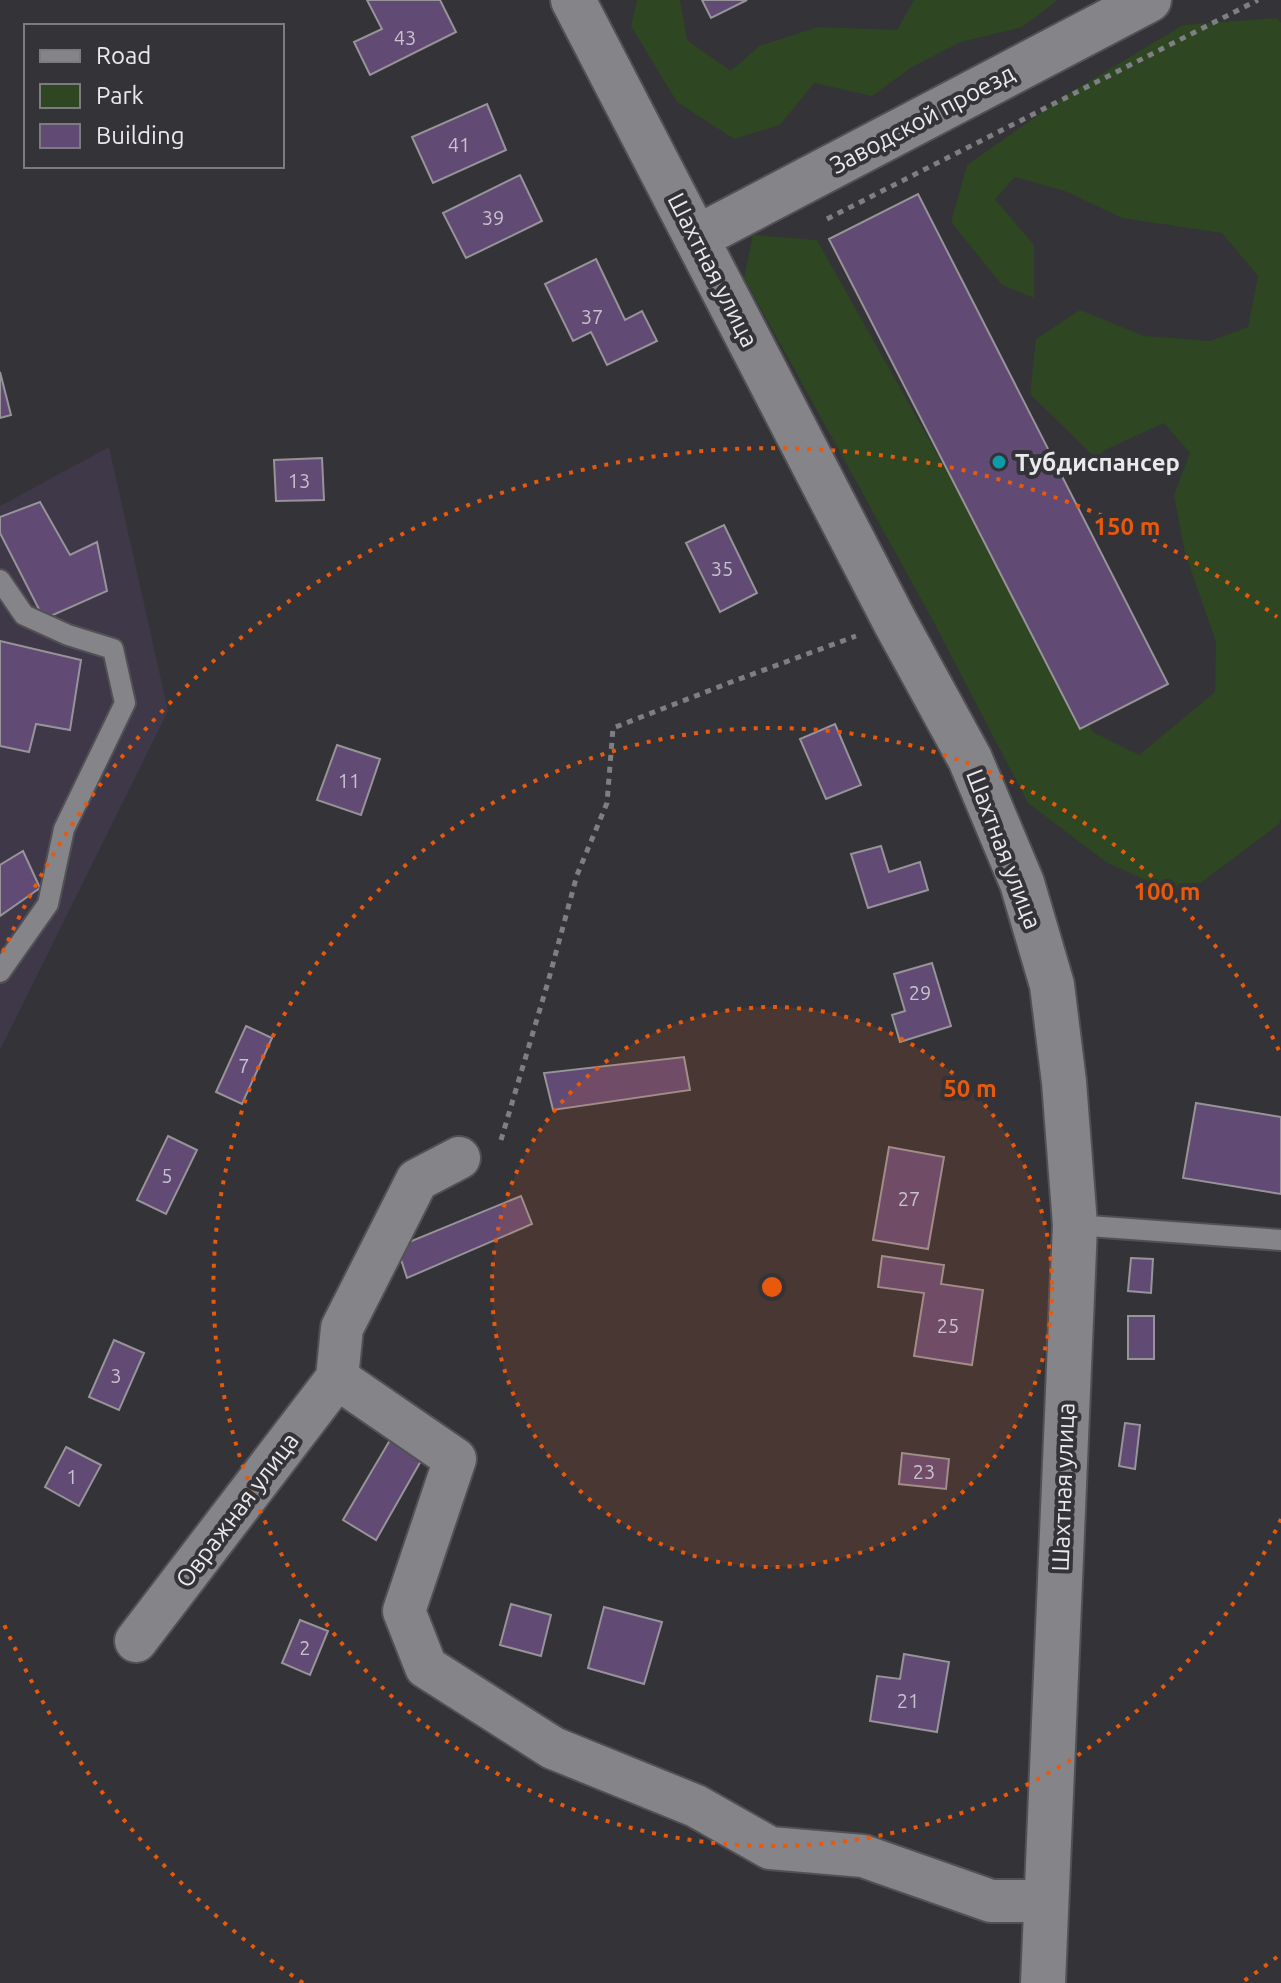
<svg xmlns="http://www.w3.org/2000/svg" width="1281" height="1983" viewBox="0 0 1281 1983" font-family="Ubuntu,sans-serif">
	<rect width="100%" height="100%" fill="#333338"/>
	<path fill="#3e3849" d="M109 447 168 711 0 1050V506Z"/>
	<path fill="#2e4621" d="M637 0H680L687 40 731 71 759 46 818 27 897 30 914 0H1058L1022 27 961 42 912 67 872 96 814 83 780 125 734 139 677 102 631 26Z
		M1277 18 1281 23V818L1279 824 1182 897 1106 862 1028 803 932 619 744 278 753 235 817 240 1093 732 1139 755 1215 692 1216 642 1185 553 1174 495 1190 453 1164 423 1105 450 1097 460 1030 394 1036 339 1080 310 1144 336 1210 341 1248 327 1258 276 1222 233 1122 218 1065 191 1015 177 995 199 1034 245V298L1002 285 951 222 967 165 1068 94 1183 25Z"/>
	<path fill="#614a73" stroke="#979499" stroke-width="2" d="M367 0H440L456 32 370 75 354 42 382 29Z
		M702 0H747L711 18Z
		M487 104 506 150 433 183 412 137Z
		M520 175 542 221 466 258 443 213Z
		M918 194 1168 684 1080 729 829 239Z
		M596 259 625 320 642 311 657 341 607 365 591 332 573 341 545 284Z
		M0 372 11 415 0 418Z
		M322 458 324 500 276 501 274 460Z
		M40 502 70 555 97 542 107 591 44 619 0 533V517Z
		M724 525 757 593 720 612 686 543Z
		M0 641 81 660 70 730 36 724 29 752 0 746Z
		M835 724 861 785 826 799 800 739Z
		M337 745 380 759 361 815 317 800Z
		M881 846 889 872 920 862 928 890 868 908 851 854Z
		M23 851 40 888 0 916V865Z
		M932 963 951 1026 900 1042 892 1015 905 1011 894 974Z
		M246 1026 272 1038 242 1104 216 1092Z
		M684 1057 690 1090 553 1110 544 1073Z
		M1196 1103 1281 1117V1194L1183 1178Z
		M168 1136 197 1150 166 1214 137 1200Z
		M889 1147 944 1157 928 1249 873 1240Z
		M521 1196 532 1224 407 1278 397 1247Z
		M882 1256 944 1265 941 1284 983 1290 972 1365 914 1356 924 1293 878 1287Z
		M1131 1258 1153 1259 1151 1293 1128 1291Z
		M1128 1316H1154V1359H1128Z
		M114 1340 144 1353 119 1410 89 1397Z
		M1125 1423 1140 1425 1135 1469 1119 1466Z
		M390 1440 422 1459 376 1540 343 1520Z
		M66 1447 101 1465 79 1506 45 1487Z
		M902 1453 949 1459 946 1489 899 1484Z
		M511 1604 551 1615 541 1656 500 1645Z
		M604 1607 662 1622 644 1684 588 1668Z
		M300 1620 328 1631 310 1675 282 1663Z
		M904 1654 949 1662 937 1732 870 1721 877 1676 900 1679Z"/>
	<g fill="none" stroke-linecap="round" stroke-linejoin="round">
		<g stroke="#515155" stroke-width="24">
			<path id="lane" d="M0 580 24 615 68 635 113 649 125 703 64 829 48 904 0 972
				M1075 1225 1281 1240"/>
		</g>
		<g stroke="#515155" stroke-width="46">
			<path id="street" d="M337 1378 455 1459 404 1611 426 1667 553 1748 696 1806 770 1848 863 1856 991 1901H1046
				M337 1378 342 1328 417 1180 459 1158
				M136 1641 337 1378"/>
		</g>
		<g stroke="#515155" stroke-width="48">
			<path id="secondary" d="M573 0 895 622 970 759 1022 883 1052 985 1064 1082 1075 1225 1043 1983
				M696 238 1149 0"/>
		</g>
		<path stroke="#7f7f83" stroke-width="5" stroke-dasharray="6 6" stroke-linecap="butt" d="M827 219 1258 0
			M501 1140 548 982 577 875 607 803 613 728 734 681 856 636"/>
		<use href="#lane" stroke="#848489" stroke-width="20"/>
		<use href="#street" stroke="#848489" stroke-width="42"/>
		<use href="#secondary" stroke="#848489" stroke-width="44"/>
	</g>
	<circle cx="772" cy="1287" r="280" fill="#e8590c" fill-opacity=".12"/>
	<g fill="none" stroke="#e8590c" stroke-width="4" stroke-dasharray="4 8">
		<circle cx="772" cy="1287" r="280"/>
		<path d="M1281 1519A559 559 0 1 1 1281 1055"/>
		<path d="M1277 1957A839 839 0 0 1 1241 1983M303 1983A839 839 0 0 1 3 1622M3 952A839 839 0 0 1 1277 617"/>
	</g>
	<circle fill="#0f9aa8" stroke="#333338" stroke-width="3" cx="999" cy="462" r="8"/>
	<g text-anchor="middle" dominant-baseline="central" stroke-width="8" stroke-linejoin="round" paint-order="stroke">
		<g font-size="20" fill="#c8c1ce">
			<text x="405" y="37">43</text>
			<text x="459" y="144">41</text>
			<text x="493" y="217">39</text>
			<text x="592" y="316">37</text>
			<text x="299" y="480">13</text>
			<text x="722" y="568">35</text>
			<text x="349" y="780">11</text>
			<text x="920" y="992">29</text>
			<text x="244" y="1065">7</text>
			<text x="167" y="1175">5</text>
			<text x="909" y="1198">27</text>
			<text x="948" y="1325">25</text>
			<text x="116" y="1375">3</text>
			<text x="924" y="1471">23</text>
			<text x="72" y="1476">1</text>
			<text x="305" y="1647">2</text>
			<text x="908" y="1700">21</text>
		</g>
		<g font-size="24" fill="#eae9ed" stroke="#333338">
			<text transform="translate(922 119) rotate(-28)">Заводской проезд</text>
			<text transform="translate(713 270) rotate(63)">Шахтная улица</text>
			<text transform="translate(1004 849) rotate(69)">Шахтная улица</text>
			<text transform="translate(1063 1487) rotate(-88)">Шахтная улица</text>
			<text transform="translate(237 1510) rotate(-53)">Овражная улица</text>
		</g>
		<g font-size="24" font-weight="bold" fill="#eae9ed" stroke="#333338" text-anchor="start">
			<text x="1015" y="462">Тубдиспансер</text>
		</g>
	</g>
	<circle cx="772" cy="1287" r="12" fill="#e8590c" stroke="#333338" stroke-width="4"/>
	<g font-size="24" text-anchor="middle" font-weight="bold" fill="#e8590c" stroke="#333338" stroke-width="8" stroke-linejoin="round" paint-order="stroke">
		<text x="1127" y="535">150 m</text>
		<text x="1167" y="900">100 m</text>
		<text x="970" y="1097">50 m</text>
	</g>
	<rect x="24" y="24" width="260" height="144" fill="#333338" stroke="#7c7c80" stroke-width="2"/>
	<rect x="40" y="50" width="40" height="12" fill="#848489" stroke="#7c7c80" stroke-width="2"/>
	<text x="96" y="64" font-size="24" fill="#eae9ed">Road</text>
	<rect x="40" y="84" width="40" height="24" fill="#2e4621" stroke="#7c7c80" stroke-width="2"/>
	<text x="96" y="104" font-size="24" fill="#eae9ed">Park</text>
	<rect x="40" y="124" width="40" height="24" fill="#614a73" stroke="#7c7c80" stroke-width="2"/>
	<text x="96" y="144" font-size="24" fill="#eae9ed">Building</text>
</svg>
